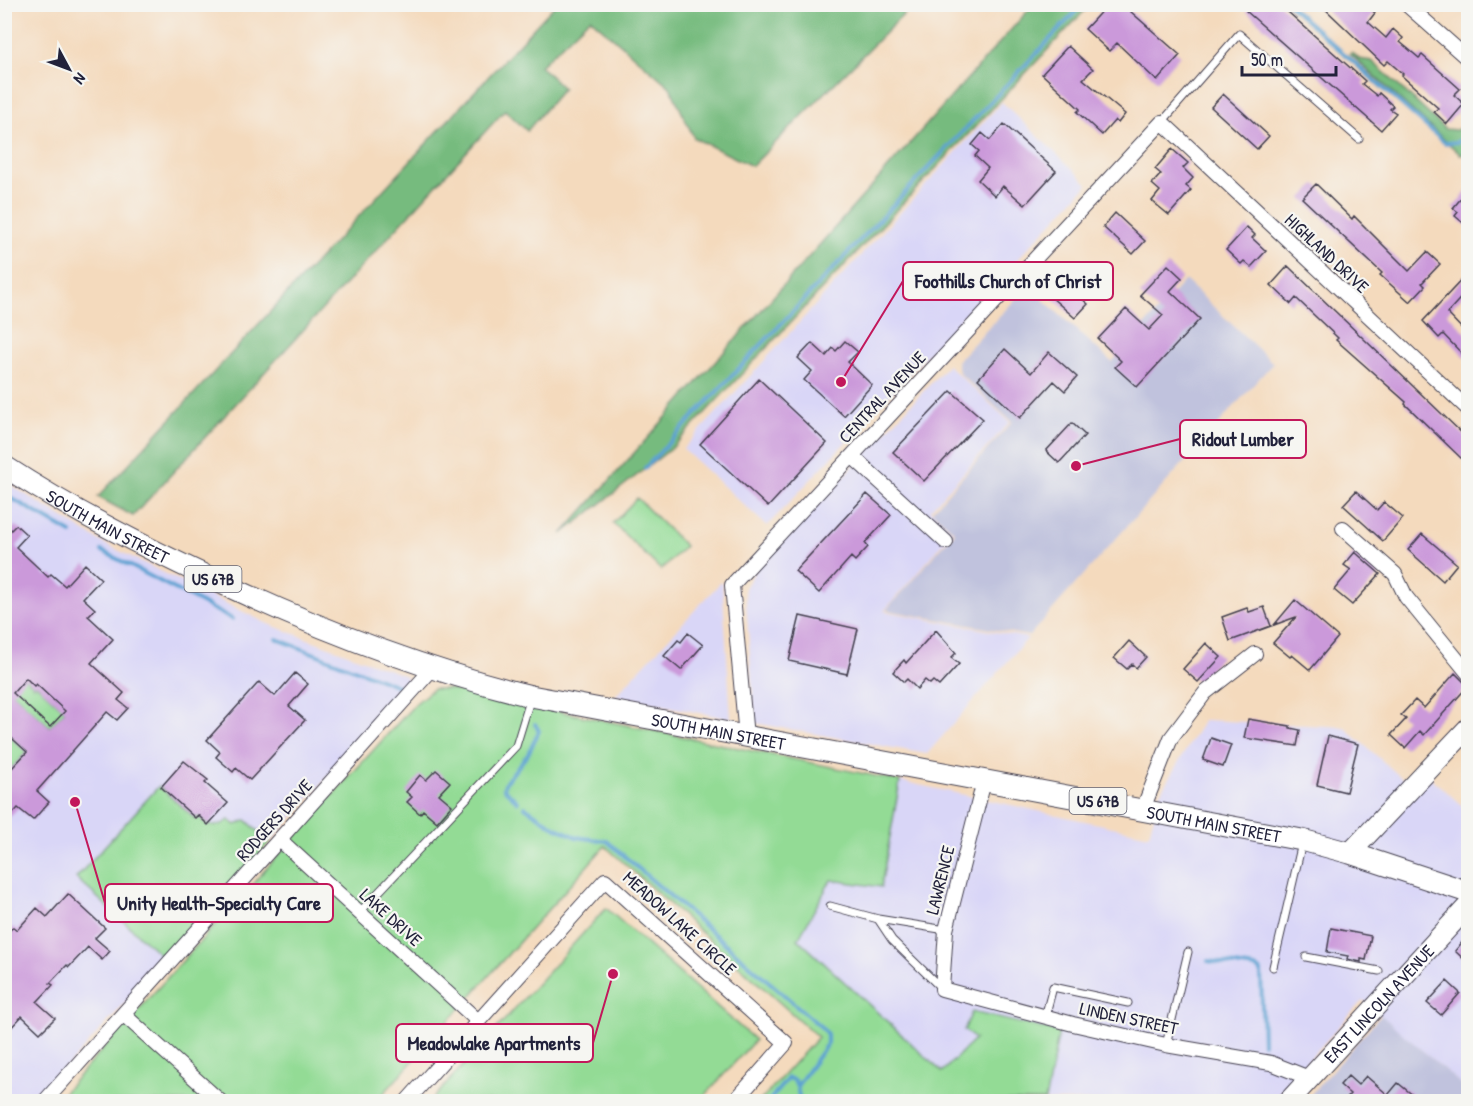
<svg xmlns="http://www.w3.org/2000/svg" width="1473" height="1106" viewBox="0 0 1473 1106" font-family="'Patrick Hand',sans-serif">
	<rect width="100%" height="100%" fill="#f6f6f2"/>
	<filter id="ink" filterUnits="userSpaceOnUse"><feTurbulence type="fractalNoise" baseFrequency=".0167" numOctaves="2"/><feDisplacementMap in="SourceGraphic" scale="12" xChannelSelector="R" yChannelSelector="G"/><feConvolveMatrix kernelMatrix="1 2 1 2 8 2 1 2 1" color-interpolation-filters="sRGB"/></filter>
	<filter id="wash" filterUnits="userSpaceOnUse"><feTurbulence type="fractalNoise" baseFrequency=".008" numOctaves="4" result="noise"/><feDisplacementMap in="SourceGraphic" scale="24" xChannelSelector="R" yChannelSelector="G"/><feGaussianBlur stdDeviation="1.35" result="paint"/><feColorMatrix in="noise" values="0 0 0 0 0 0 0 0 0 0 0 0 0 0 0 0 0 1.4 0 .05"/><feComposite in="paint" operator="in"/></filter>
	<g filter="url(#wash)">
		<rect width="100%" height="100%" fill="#f4dabd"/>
		<path fill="#d9d6f7" d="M1002 102 1088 184 767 526 683 449Z
			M948 365 1010 422 930 510 953 532 884 611 1028 638 927 754 755 723 745 588 756 570Z
			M4 481 103 543 268 624 406 676 409 686 270 842 229 820 219 826H208L198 817 195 819 159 786 76 878 165 959 35 1102 5 1101Z
			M722 581 731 719 615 696Z
			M1204 720 1344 727 1405 781 1430 777 1468 811V1090L1363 1000 1272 1101H1045L1058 1032 975 1039 942 1073 798 939 831 880 881 886 900 781 1149 835 1160 793Z"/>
		<path fill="#c0c2dd" d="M1185 280 1273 363 1029 636 886 610 955 532 932 511 1012 422 959 373 957 361 1028 286 1112 362Z
			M1381 1015 1468 1090V1101L1304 1102Z"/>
		<path fill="#93db95" stroke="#5a7e68" stroke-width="1.5" d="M637 498 685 546 661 570 613 523Z
			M24 677 34 686 36 684 65 711 50 727 6 687Z
			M433 689H450L900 781 881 887 831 880 798 939 942 1072 975 1039 964 1030 972 1012 1059 1032 1045 1101H760L818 1037 605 846 377 1101 55 1102 416 703Z
			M4 731 27 752 12 768 5 762Z
			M159 786 195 819 198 817C209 827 216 829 229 820L236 825 246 820 270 842 165 959 76 878Z
			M606 908 755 1040 700 1101H431Z"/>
		<path fill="#76bb7e" stroke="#4c6e5c" stroke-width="1.5" d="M556 4 913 5 752 166 694 138 670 87 590 18 540 66 563 88 527 131 505 110 133 516 98 497Z
			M1033 5H1090L673 447 562 534Z
			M1352 52 1359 59 1372 61 1445 129 1456 130 1468 125V156L1460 154 1350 54Z"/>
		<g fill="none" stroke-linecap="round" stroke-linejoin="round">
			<path stroke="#5da2d2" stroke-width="4" d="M1288 4 1445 143 1457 142 1468 136
				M645 468 1083 4
				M4 494 71 533
				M102 551 232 619
				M277 639 403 688
				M518 802 504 789 505 783 528 754 539 731 535 724
				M525 807 553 826 576 837 607 841 821 1027 827 1034V1044L797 1086
				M1208 961 1255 968 1261 971 1263 1043
				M768 1102 788 1078 794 1080 797 1086 800 1102"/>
		</g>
		<g id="blocks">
			<path fill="#cb99da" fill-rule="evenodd" d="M1108 4H1122L1180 55 1157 81 1117 43 1109 51 1085 29Z
				M1251 4H1279L1365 81 1362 84 1377 96 1379 93 1393 106 1390 109 1396 113 1381 130 1246 11Z
				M1320 4H1365L1375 13 1368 22 1386 38 1393 29 1403 38 1400 42 1419 58 1422 55 1460 89 1454 95 1464 104 1447 124 1434 112 1438 108 1402 76 1403 74 1388 61 1384 65Z
				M1068 46 1093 69 1083 79 1125 114 1118 123 1115 120 1102 135 1077 112 1080 109 1042 74Z
				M1223 94 1269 136 1257 149 1211 107Z
				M1004 124 1056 171 1025 205 1003 186 995 196 978 180 988 168 975 156 979 151 972 145 982 133 990 140Z
				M1172 149 1188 163 1183 168 1193 178 1186 186 1191 190 1169 215 1152 201 1160 191 1152 184 1161 174 1155 169Z
				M1316 184 1352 219 1354 216 1409 271 1427 252 1440 264 1422 283 1425 286 1410 302 1380 275 1382 273 1302 198Z
				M1468 190V227L1455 216 1458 212 1453 208Z
				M1115 213 1145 241 1133 254 1103 227Z
				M1247 227 1255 235 1252 238 1266 251 1251 267 1244 261 1241 264 1226 250Z
				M1168 265 1182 278 1170 291 1200 319 1137 387 1115 367 1121 361 1098 339 1126 309 1149 330 1163 315 1140 295Z
				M1288 266 1468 439V454L1463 460 1405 404 1406 402 1336 340 1338 338 1296 298 1291 304 1271 285Z
				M1468 273V290L1447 313 1468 335V360L1443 334 1439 338 1423 321Z
				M1056 276 1088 304 1075 318 1043 290Z
				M845 341 858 352 848 362 872 385 844 416 804 380 812 371 798 358 812 343 826 356 833 348 836 351Z
				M1005 349 1031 373 1049 352 1077 377 1065 391 1054 381 1020 418 978 379Z
				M759 379 827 443 768 507 700 444Z
				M951 391 983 419 924 481 893 452Z
				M1072 423 1085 435 1059 463 1046 451Z
				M1356 491 1377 510 1384 502 1403 518 1383 541 1343 505Z
				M867 494 891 515 865 543 868 547 855 561 851 557 819 593 795 571Z
				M16 525 27 535 16 547 48 577 51 574 65 586 85 564 101 579 83 598 95 609 88 616 113 639 91 663 124 693 118 700 128 708 117 720 107 712 37 791 49 802 33 820 18 808 4 823V762L12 768 27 752 4 731V537ZM26 678 34 686 36 684 65 711 50 727 13 693Z
				M1422 534 1457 564 1443 581 1408 550Z
				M1355 552 1380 574 1352 605 1334 590 1351 570 1344 565Z
				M1295 600 1338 637 1310 670 1292 655 1290 657 1273 643 1296 617 1274 625Z
				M1264 607 1271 626 1230 641 1222 617 1247 608 1249 612Z
				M800 616 858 629 847 674 789 661Z
				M936 630 956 653 951 658 959 664 939 686 933 681 930 684 925 680 917 689 907 679 904 682 893 672 904 660 906 663Z
				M688 633 703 645 681 670 664 656 678 640 681 642Z
				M1129 641 1146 657 1136 668 1132 664 1127 669 1114 658Z
				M1206 643 1221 657 1198 682 1183 669Z
				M295 673 308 684 289 706 305 720 250 780 236 768 233 772 216 757 220 752 207 740 259 682 275 696Z
				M1455 673 1468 686 1424 735 1420 731 1405 748 1391 735 1406 719 1401 715 1415 700 1424 708Z
				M1248 719 1290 726V728L1300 730 1297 746 1244 738Z
				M1328 736 1358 744 1346 792 1317 785Z
				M1211 738 1231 745 1223 767 1203 760Z
				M184 761 208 780 205 783 228 803 208 825 198 815 195 818 161 787Z
				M436 770 450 782 439 794 452 805 437 822 423 810 420 814 407 802 412 797 406 792 420 775 426 780Z
				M68 894 105 928 95 938 110 951 102 960 88 947 69 967 67 965 50 983 53 985 37 1002 55 1018 40 1033 22 1016 4 1035V936L13 927 17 930 37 908 47 917Z
				M1331 928 1371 936 1366 960 1361 959V962L1347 959 1348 956 1327 952Z
				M1468 935V963L1455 951Z
				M1447 981 1460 993 1441 1015 1427 1003Z
				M1348 1076 1358 1085 1366 1076 1388 1095 1398 1083 1420 1101H1344L1350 1094 1340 1085Z"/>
		</g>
	</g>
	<g filter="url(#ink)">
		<use href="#blocks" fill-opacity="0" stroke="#423e4e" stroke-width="1.5"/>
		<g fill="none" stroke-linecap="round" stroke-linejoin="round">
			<g stroke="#423e4e" stroke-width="9">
				<path id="lane" d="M1162 122 1239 34 1359 139
					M830 906 878 919 946 930
					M359 913 516 746 531 697
					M878 919 892 940 941 988
					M1306 957 1379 971
					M1273 967 1302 843
					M1045 1017 1053 987 1128 1003
					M1166 1045 1188 952"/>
			</g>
			<g stroke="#423e4e" stroke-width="16">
				<path id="street" d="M1406 4 1468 59
					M852 456 946 542
					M1343 528 1395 574 1406 597 1468 673
					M746 737 732 585 1162 122 1468 409
					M984 781 946 930 942 989 1073 1024 1166 1045 1271 1063 1309 1078
					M1143 809 1171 738 1205 693 1255 654
					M280 840 478 1021
					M123 1014 221 1102
					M44 1102 433 668
					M406 1102 605 880 786 1043 734 1102"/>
			</g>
			<g stroke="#423e4e" stroke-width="22">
				<g id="secondary">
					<path d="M1350 853 1468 728"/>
					<path id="s1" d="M1288 1102 1468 906"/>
				</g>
			</g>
			<g stroke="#423e4e" stroke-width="23">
				<g id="primary">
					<path id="s2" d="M4 466C77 514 153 552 232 588 329 633 428 671 531 696L1302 840 1350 853 1468 892"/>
				</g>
			</g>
			<use href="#lane" stroke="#fff" stroke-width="7"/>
			<use href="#street" stroke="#fff" stroke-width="14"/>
			<use href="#secondary" stroke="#fff" stroke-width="20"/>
			<use href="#primary" stroke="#fff" stroke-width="21"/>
		</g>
	</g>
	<g text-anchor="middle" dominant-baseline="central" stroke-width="4.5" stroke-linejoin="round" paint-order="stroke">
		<g fill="#f6f6f2" stroke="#626272" stroke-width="1.5">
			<rect x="184.5" y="566" width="57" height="26" rx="4.5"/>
			<rect x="1069.5" y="788" width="57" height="26" rx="4.5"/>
		</g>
		<g font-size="16" font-weight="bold" fill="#22223b">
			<text x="213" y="579">US 67B</text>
			<text x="1098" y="801">US 67B</text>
		</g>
		<g font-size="18" fill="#22223b" stroke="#f6f6f2">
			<text transform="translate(1327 253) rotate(43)">HIGHLAND DRIVE</text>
			<text transform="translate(882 397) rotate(-47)">CENTRAL AVENUE</text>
			<text stroke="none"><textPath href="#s2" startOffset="120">SOUTH MAIN STREET</textPath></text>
			<text stroke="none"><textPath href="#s2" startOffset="768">SOUTH MAIN STREET</textPath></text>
			<text transform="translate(274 820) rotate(-48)">RODGERS DRIVE</text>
			<text stroke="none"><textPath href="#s2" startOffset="1272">SOUTH MAIN STREET</textPath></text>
			<text transform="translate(940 880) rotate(-76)">LAWRENCE</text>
			<text transform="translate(391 917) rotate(42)">LAKE DRIVE</text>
			<text transform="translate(680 923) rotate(42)">MEADOW LAKE CIRCLE</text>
			<text stroke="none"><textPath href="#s1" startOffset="134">EAST LINCOLN AVENUE</textPath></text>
			<text transform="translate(1129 1018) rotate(12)">LINDEN STREET</text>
		</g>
	</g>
	<path fill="none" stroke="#c2185b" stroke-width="2" d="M841 382L903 281M1076 466L1180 439M75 802L105 903M613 974L593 1043"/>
	<g fill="#c2185b" stroke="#f6f6f2" stroke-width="2">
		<circle cx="841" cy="382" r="6"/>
		<circle cx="1076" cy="466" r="6"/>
		<circle cx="75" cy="802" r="6"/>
		<circle cx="613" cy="974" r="6"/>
	</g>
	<g fill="#f6f6f2" stroke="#c2185b" stroke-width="2">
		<rect x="903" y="262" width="210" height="38" rx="6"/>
		<rect x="1180" y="420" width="126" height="38" rx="6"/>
		<rect x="105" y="884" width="228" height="38" rx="6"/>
		<rect x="396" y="1024" width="197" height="38" rx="6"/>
	</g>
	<g font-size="20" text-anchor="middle" font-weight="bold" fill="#22223b">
		<text x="1008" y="288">Foothills Church of Christ</text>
		<text x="1243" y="446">Ridout Lumber</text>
		<text x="219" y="910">Unity Health-Specialty Care</text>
		<text x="494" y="1050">Meadowlake Apartments</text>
	</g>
	<rect width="1473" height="1106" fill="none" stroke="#f6f6f2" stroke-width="24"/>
	<g transform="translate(69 69) rotate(131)" stroke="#f6f6f2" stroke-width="4.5" paint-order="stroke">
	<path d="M0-4.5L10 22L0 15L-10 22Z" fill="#22223b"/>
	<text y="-9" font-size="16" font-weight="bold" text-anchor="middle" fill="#22223b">N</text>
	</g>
	<path d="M1242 66v9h94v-9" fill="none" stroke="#22223b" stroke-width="3"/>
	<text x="1251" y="66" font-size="18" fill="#22223b" stroke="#f6f6f2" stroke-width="4.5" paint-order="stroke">50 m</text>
</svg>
